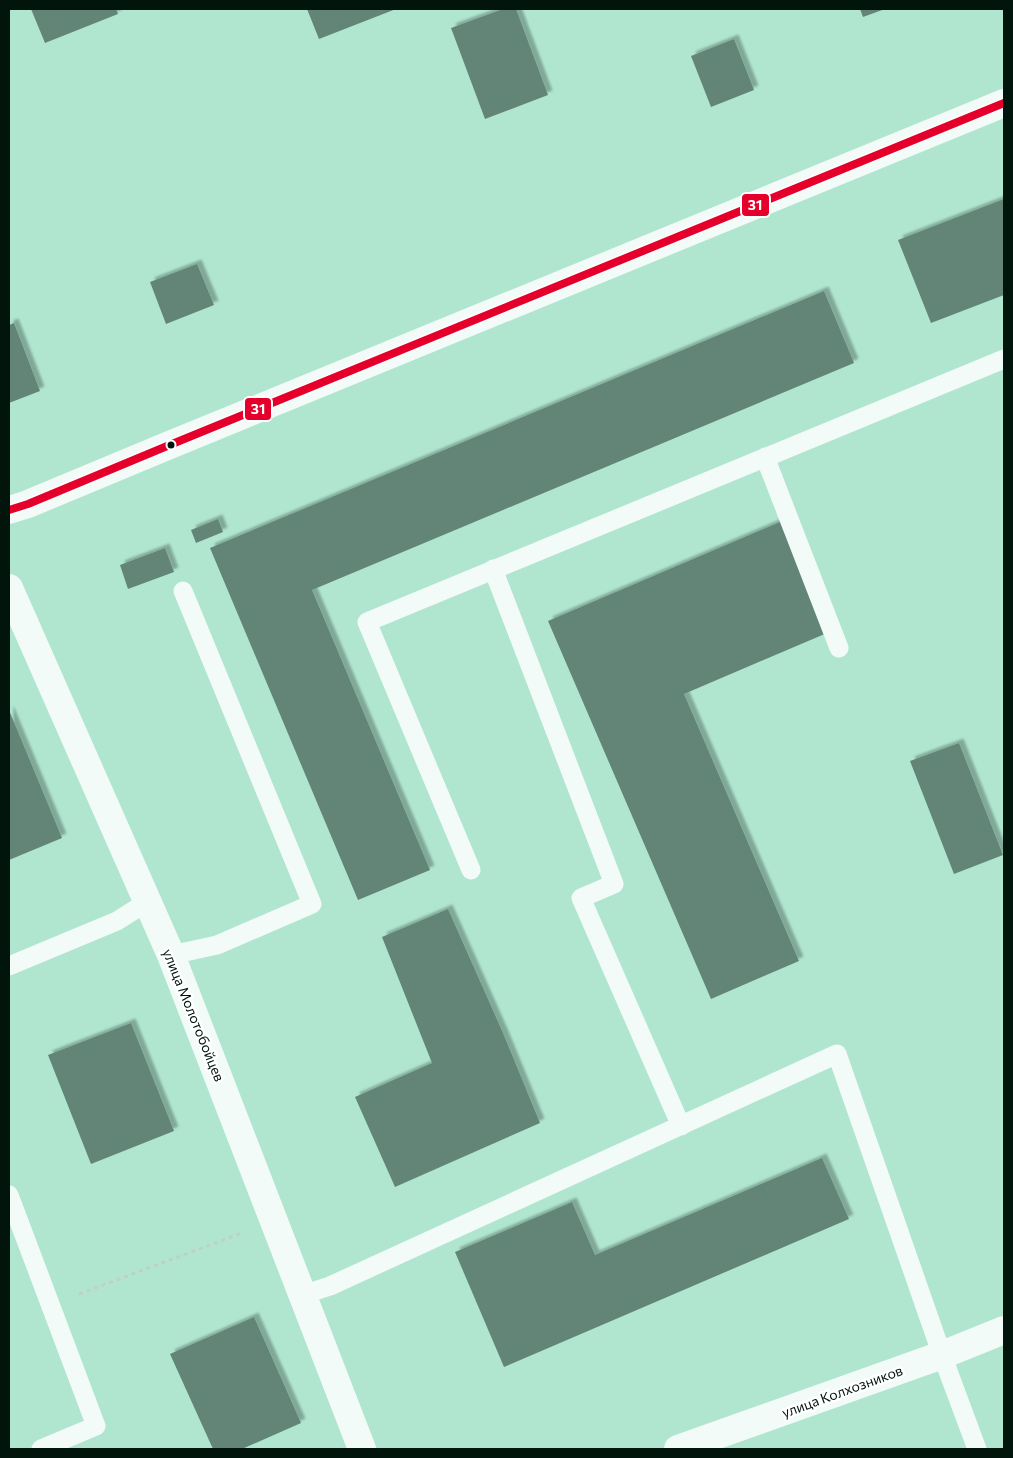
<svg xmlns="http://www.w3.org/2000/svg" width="1013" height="1458" viewBox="0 0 1013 1458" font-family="Commissioner,sans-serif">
	<defs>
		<filter id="shadow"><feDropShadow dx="4.5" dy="-4.5" stdDeviation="1" flood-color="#0004"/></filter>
	</defs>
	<rect width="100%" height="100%" fill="#b0e6d0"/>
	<path fill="#628577" filter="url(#shadow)" d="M31 9H116L118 14 45 43Z
		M307 9H396L319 39Z
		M503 9H516L548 95 485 119 451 28Z
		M860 9H885L863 17Z
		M734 39 754 90 711 107 691 56Z
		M1004 199V295L931 323 898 240Z
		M197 264 214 305 166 324 150 282Z
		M824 291 854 363 312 590 430 870 358 900 210 548Z
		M14 323 40 391 9 403V325Z
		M218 519 223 532 196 543 191 530Z
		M780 522 827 633 684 694 799 961 711 999 548 621Z
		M165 548 174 572 128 589 120 565Z
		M9 710 62 838 9 860Z
		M959 743 1003 855 954 874 910 761Z
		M448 909 503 1033 540 1123 395 1187 355 1097 432 1063 382 937Z
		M131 1023 174 1131 91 1164 48 1055Z
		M822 1158 849 1219 504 1367 455 1252 572 1202 595 1255Z
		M254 1317 301 1423 242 1449H213L170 1354Z"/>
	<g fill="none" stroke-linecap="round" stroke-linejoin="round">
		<path stroke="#c0d0c9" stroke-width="3" stroke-dasharray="4 4" stroke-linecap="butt" d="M79 1294 242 1233"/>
		<path stroke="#f3fbf8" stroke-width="19" d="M765 457 839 648
			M493 569 614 884 581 898 681 1126
			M471 870 367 622 1004 359
			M171 955 217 945 312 904 183 591
			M9 966 117 921 147 902
			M9 1195 96 1426 41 1449
			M302 1295 330 1286 837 1054 942 1355 977 1449"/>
		<path stroke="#f3fbf8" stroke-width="28" d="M9 588 171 955 362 1449
			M678 1449 942 1355 1004 1330"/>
		<path stroke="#f3fbf8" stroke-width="28" d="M9 510 28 504 172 444 1004 103"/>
		<g stroke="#fff" stroke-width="11">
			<path id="bus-1" d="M9 510 28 504 172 444 1004 103"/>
		</g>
		<use href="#bus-1" stroke="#e4002b" stroke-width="8"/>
	</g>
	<circle fill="#02150d" stroke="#fff" stroke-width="2" cx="171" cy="445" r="4.5"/>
	<g text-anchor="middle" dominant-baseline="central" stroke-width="5" stroke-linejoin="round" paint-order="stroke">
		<g font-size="14" fill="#02150d" stroke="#fff">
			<text transform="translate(194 1015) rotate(68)">улица Молотобойцев</text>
			<text transform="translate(842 1391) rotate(-20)">улица Колхозников</text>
		</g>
	</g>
	<g stroke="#fff" stroke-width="2">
		<rect x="741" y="193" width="29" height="24" rx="5" fill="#e4002b"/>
		<rect x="244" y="397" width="28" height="24" rx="5" fill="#e4002b"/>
	</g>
	<g font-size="14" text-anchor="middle" font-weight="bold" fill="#fff">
		<text x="755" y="210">31</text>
		<text x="258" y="414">31</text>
	</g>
	<rect width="1013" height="1458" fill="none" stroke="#02150d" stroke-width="20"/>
</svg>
